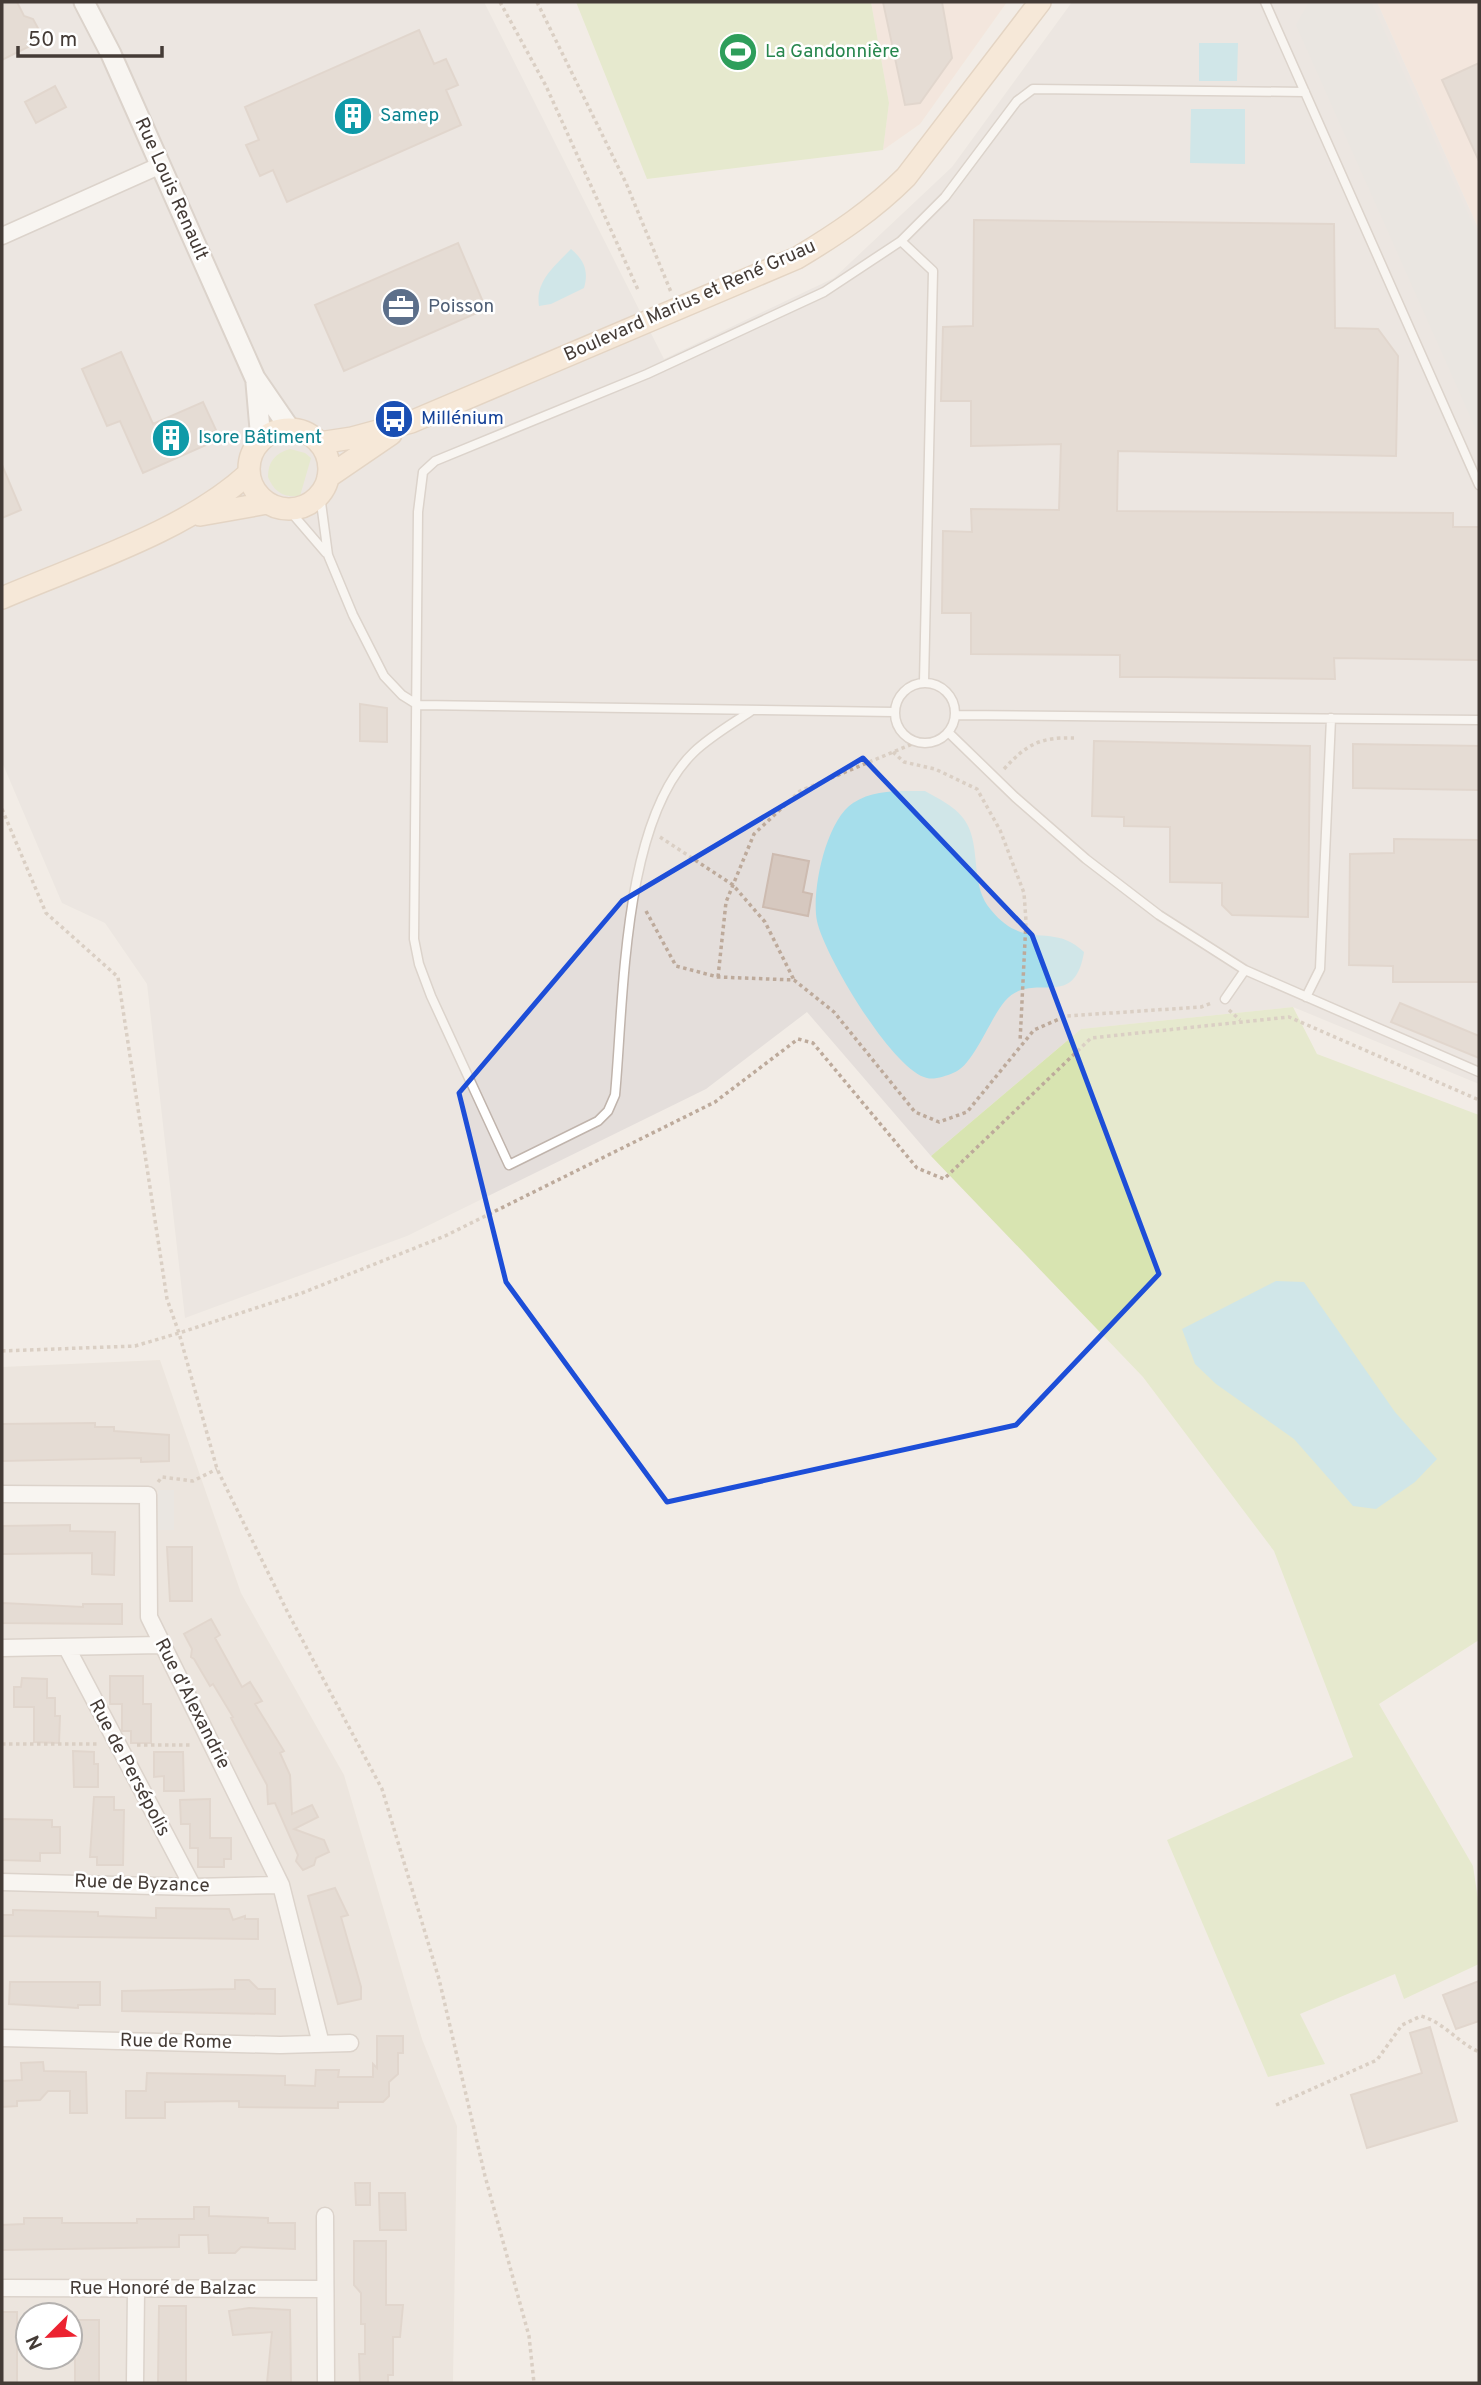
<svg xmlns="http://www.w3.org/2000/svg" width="1481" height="2385" viewBox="0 0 1481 2385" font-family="Overpass,sans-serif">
	<rect width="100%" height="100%" fill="#f2ece6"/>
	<path fill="#e5dcd4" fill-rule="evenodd" d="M160 1360 241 1593 344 1775 422 2039 457 2126 453 2383H2V1367ZM28 2315H70V2357H28Z"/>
	<path fill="#f3ded2" d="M871 2H1007L920 124 883 150 889 103Z
		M1377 2H1479V230Z"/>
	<path fill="#e4dedb" d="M2 2H484L664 359 834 278 952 167 1072 2H1377L1479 230V1084L1293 1007 1081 1029 931 1156 807 1012 706 1089 407 1236 185 1318 147 984 105 923 62 903 2 762Z"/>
	<path fill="#d8e4b1" d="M576 2H871L889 103 883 150 647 179Z
		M290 449 305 453 311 458 300 496C284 498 274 492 268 477 268 462 275 453 290 449Z
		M1293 1007 1317 1054 1479 1115V1640L1379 1704 1473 1866 1479 1906V1964L1404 1999 1395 1974 1300 2014 1325 2064 1268 2077 1167 1840 1353 1757 1274 1551 1143 1377 931 1156 1081 1029Z"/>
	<path fill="#e0dddb" d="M1309 2H1371L1479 238V436L1296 25Z
		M174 1490V1530H158V1490Z"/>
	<path fill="#a6deeb" d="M1199 43H1238L1237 81H1199Z
		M1191 109H1245V164L1190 163Z
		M571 249C584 260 589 271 584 288L551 304 539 306C535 281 555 266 571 249Z
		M925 791C941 800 961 809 969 828 980 854 971 887 991 910 1025 952 1053 921 1084 952 1074 1013 1033 969 1005 1001 990 1018 973 1067 953 1073 946 1076 934 1080 927 1078 893 1071 824 955 817 921 811 892 826 820 853 803 874 789 900 791 925 791Z
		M1276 1281 1304 1282 1395 1412 1437 1459 1415 1482 1376 1509 1353 1506 1294 1439 1216 1384 1195 1364 1182 1329Z"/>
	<path fill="#d6c8bf" stroke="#cdbbb0" stroke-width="2" d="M2 2H17L24 16 33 19 40 32 38 42 2 60Z
		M883 2H942L952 58 920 103 905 105Z
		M419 30 434 64 446 59 458 85 446 90 461 125 287 202 273 170 260 176 246 145 259 140 245 107Z
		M1479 63V161L1442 80Z
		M55 86 66 107 36 123 25 102Z
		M974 220 1334 224 1335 328 1378 329 1398 356 1396 456 1118 451 1117 511 1453 513V527H1479V660L1334 658 1335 679 1166 677H1120V655L971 654V613H942L943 531 972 532 971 509 1059 510 1061 444 971 446V401H941L943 327 973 326Z
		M458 243 486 309 344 371 315 305Z
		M121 352 153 424 203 402 216 430 211 433 215 441 143 473 120 421 107 426 82 369Z
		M2 465 21 510 2 518Z
		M360 704 387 708V742L360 741Z
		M1094 741 1310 746 1308 917 1232 915 1222 905V883L1170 882V827L1124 826V817L1092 816Z
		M1353 744 1479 746V790L1353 788Z
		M1394 839 1479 840V982H1393V966L1349 965 1350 854 1394 853Z
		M773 854 809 861 803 892 812 894 808 916 763 907Z
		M1400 1003 1479 1036V1058L1391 1022Z
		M95 1423V1427H114V1431L169 1435V1461L141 1462V1458L2 1461V1424Z
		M70 1525V1531L115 1532 114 1575 92 1574V1553L2 1554 3 1526Z
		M167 1547H192V1601H170Z
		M2 1603 83 1607V1604H122V1624L2 1623Z
		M211 1619 220 1635 215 1638 242 1687 250 1682 262 1701 255 1704 284 1751 280 1753 290 1775 292 1814 312 1805 318 1817 294 1829 324 1840 329 1852 316 1858 314 1865 303 1870 296 1861 298 1855 275 1803 268 1804 267 1785 231 1718 233 1717 213 1684 210 1686 194 1659 191 1657 192 1649 184 1634Z
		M110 1676H143V1704H151V1743H131V1731H122V1704H110Z
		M22 1678 47 1679V1698H55V1716H60L59 1743 34 1742V1707H14V1687H21Z
		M73 1751 94 1752V1764H98V1787H74Z
		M154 1752H183L184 1791H164V1776L154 1777Z
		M94 1797H114V1810H124L123 1865H97V1857H90Z
		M210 1799V1838H231V1859H224V1867H198V1848H190V1824H181L180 1800Z
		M2 1819 52 1820V1827H60V1853H40V1861L2 1860Z
		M335 1888 348 1915 341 1917 361 1987V1999L338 2004 308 1896Z
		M156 1908 229 1909 233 1920 245 1916V1919H258V1939L2 1936V1915H13V1910L98 1912V1916L156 1918Z
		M235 1980H249L258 1989H275V2014L122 2011V1991L235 1989Z
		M1479 1981V2021L1456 2029 1443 1995Z
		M10 1982H100V2005H78V2008L9 2004Z
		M1430 2027 1457 2121 1367 2148 1351 2095 1422 2073 1410 2033Z
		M377 2036H403V2053H398V2074L389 2082V2096L383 2102H338V2108L239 2107V2101L165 2102V2118H126V2091H146L147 2073 285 2076V2085L315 2086 316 2070H339L338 2077H373V2064L377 2068Z
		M43 2062 44 2071 86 2072 87 2113H70V2091H48L40 2100 17 2101V2106L2 2107V2081L22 2080 21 2063Z
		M355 2183H370V2205H356Z
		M379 2193H405L406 2230H380Z
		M194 2207H209V2216L268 2218V2223H295V2249L241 2247 235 2253H209L208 2235H179V2247L2 2250V2225L24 2224V2218H62V2223H137V2219H194Z
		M354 2241H386V2305H403L400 2337H393V2375H388V2383H360L359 2354H365V2324H361V2293L354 2285Z
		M159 2306H186V2383H158Z
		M249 2308 290 2310 291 2383H267L272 2332 233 2335 229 2311Z
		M2 2312H17V2383H2Z
		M70 2320H99V2383H75V2337H70Z"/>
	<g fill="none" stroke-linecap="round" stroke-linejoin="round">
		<g stroke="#c0b4ac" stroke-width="11">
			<path id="service" d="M1265 2 1479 485
				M320 495 328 555 353 615 384 676 402 695 418 705 894 712
				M289 510 326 553
				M924 682 933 271 901 241 945 197 1017 101 1033 89 1305 92
				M895 713a30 30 0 1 1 60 0a30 30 0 1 1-60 0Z
				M751 711C732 724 711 736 694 752 622 821 624 999 615 1095L608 1111 598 1121 509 1165 431 996 419 964 414 939 418 512 423 472 435 461 647 374 824 292 901 241
				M955 715 1479 720
				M948 732 1015 797 1086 859 1159 915 1245 970 1479 1072
				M1306 997 1320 969 1331 718
				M1225 999 1245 970"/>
		</g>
		<g stroke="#c0b4ac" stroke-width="19">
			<path id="minor" d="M2 236 161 165
				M2 1494 148 1495 149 1617 281 1885 321 2044
				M2 1648 161 1645
				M67 1648 193 1887
				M2 1882 193 1887 281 1885
				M2 2038 280 2045 350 2043
				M325 2216 326 2383
				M2 2288 324 2289
				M135 2383 136 2289"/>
		</g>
		<g stroke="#c0b4ac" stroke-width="23">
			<path id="tertiary" d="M84 2 111 54 255 378 290 429
				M256 383 261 441"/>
		</g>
		<g stroke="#d2b79b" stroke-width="24">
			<path id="secondary" d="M249 469a40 40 0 1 1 80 0a40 40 0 1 1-80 0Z
				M319 443 352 438 411 422 797 258C837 234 873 210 906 177L1040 2
				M328 477 391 434
				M200 515 267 503
				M2 598C81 564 187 531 249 473"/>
		</g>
		<path stroke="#bdaa9b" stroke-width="3.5" stroke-dasharray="3.5 3.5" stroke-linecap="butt" d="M500 2 546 86 639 292
			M537 2 626 183 671 292
			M893 752 904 762 935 769 977 789 1000 830 1024 893 1026 921 1020 1042
			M1004 769C1027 744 1040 737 1074 738
			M2 809 46 913 118 977 167 1299 179 1333 302 1293 445 1236 715 1102 798 1039 813 1043 917 1168 944 1179 1091 1038 1289 1017 1479 1100
			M660 837 733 885 765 922 794 980
			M646 911 676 966 718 977 794 980 834 1012 915 1112 939 1122 967 1112 1034 1030 1066 1016 1201 1007 1212 1003
			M718 977 726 902 754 834 800 791 917 742
			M1229 1010 1240 1020
			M2 1351 135 1346 179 1333 217 1469 288 1613 382 1789 439 1979 485 2176 529 2336 534 2383
			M158 1482 162 1477 193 1481 217 1469
			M2 1744H98
			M137 1745H192
			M1276 2105 1377 2060 1402 2025 1421 2016C1445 2023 1457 2042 1479 2052"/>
		<use href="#service" stroke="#fff" stroke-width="8"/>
		<use href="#minor" stroke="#fff" stroke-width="16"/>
		<use href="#tertiary" stroke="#fff" stroke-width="19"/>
		<use href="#secondary" stroke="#fbe3c7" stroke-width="21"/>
	</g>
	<path d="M0 0H1481V2385H0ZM863 758 1032 935 1159 1274 1016 1425 667 1502 506 1282 459 1093 622 901Z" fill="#f2ece6" fill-opacity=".55" fill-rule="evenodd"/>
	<path fill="none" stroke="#1d4ed8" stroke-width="5" stroke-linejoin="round" d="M863 758 1032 935 1159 1274 1016 1425 667 1502 506 1282 459 1093 622 901Z"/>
	<defs>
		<g id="stadium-disc" transform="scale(2.0125)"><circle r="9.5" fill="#2e9e5b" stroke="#fff"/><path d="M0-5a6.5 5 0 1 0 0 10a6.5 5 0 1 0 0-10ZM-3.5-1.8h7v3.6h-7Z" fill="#fff"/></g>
		<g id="building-disc" transform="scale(2.0125)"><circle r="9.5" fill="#0f9aa8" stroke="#fff"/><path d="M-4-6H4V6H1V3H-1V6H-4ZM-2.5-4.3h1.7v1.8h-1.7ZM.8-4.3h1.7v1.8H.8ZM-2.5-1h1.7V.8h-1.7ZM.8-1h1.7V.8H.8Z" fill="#fff"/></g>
		<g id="office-disc" transform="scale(2.0125)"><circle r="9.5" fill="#5c6f8a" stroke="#fff"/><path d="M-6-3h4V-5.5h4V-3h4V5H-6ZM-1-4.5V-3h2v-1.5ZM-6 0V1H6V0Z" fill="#fff"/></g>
		<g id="bus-disc" transform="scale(2.0125)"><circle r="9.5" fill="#1a4fb4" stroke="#fff"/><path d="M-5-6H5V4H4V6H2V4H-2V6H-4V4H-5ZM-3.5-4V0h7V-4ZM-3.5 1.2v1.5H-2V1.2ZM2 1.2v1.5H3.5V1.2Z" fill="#fff"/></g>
	</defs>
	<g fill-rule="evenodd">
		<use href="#stadium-disc" x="738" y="52"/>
		<use href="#building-disc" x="353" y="116"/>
		<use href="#office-disc" x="401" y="307"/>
		<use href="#bus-disc" x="394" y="419"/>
		<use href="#building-disc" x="171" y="438"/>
	</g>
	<g text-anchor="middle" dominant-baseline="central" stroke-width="5" stroke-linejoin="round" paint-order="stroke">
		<g font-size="19" fill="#27864d" stroke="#fff" text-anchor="start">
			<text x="765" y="52">La Gandonnière</text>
		</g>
		<g font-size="19" fill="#0d838f" stroke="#fff" text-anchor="start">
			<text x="380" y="116">Samep</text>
			<text x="198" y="438">Isore Bâtiment</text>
		</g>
		<g font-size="19" fill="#443b36" stroke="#fff">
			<text transform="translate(171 189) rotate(66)">Rue Louis Renault</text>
			<text transform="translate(690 301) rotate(-24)">Boulevard Marius et René Gruau</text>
			<text transform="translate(192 1704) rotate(63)">Rue d'Alexandrie</text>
			<text transform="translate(129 1768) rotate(62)">Rue de Persépolis</text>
			<text transform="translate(142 1884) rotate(2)">Rue de Byzance</text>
			<text transform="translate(176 2042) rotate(1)">Rue de Rome</text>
			<text x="163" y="2289">Rue Honoré de Balzac</text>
		</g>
		<g font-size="19" fill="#4e5e75" stroke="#fff" text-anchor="start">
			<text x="428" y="307">Poisson</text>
		</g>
		<g font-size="19" fill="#164399" stroke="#fff" text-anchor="start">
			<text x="421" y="419">Millénium</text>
		</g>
	</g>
	<rect width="1481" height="2385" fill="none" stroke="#443b36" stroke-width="7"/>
	<g transform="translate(49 2336) rotate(246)"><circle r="33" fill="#ffffff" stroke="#b4b1af" stroke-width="2"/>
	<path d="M0-5L12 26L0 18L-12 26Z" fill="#ec2331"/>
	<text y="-10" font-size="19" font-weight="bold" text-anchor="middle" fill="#443b36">N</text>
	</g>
	<path d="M18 46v10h144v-10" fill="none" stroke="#443b36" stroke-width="3.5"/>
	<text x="28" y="46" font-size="21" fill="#443b36" stroke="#ffffff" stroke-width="5" paint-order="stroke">50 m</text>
</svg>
